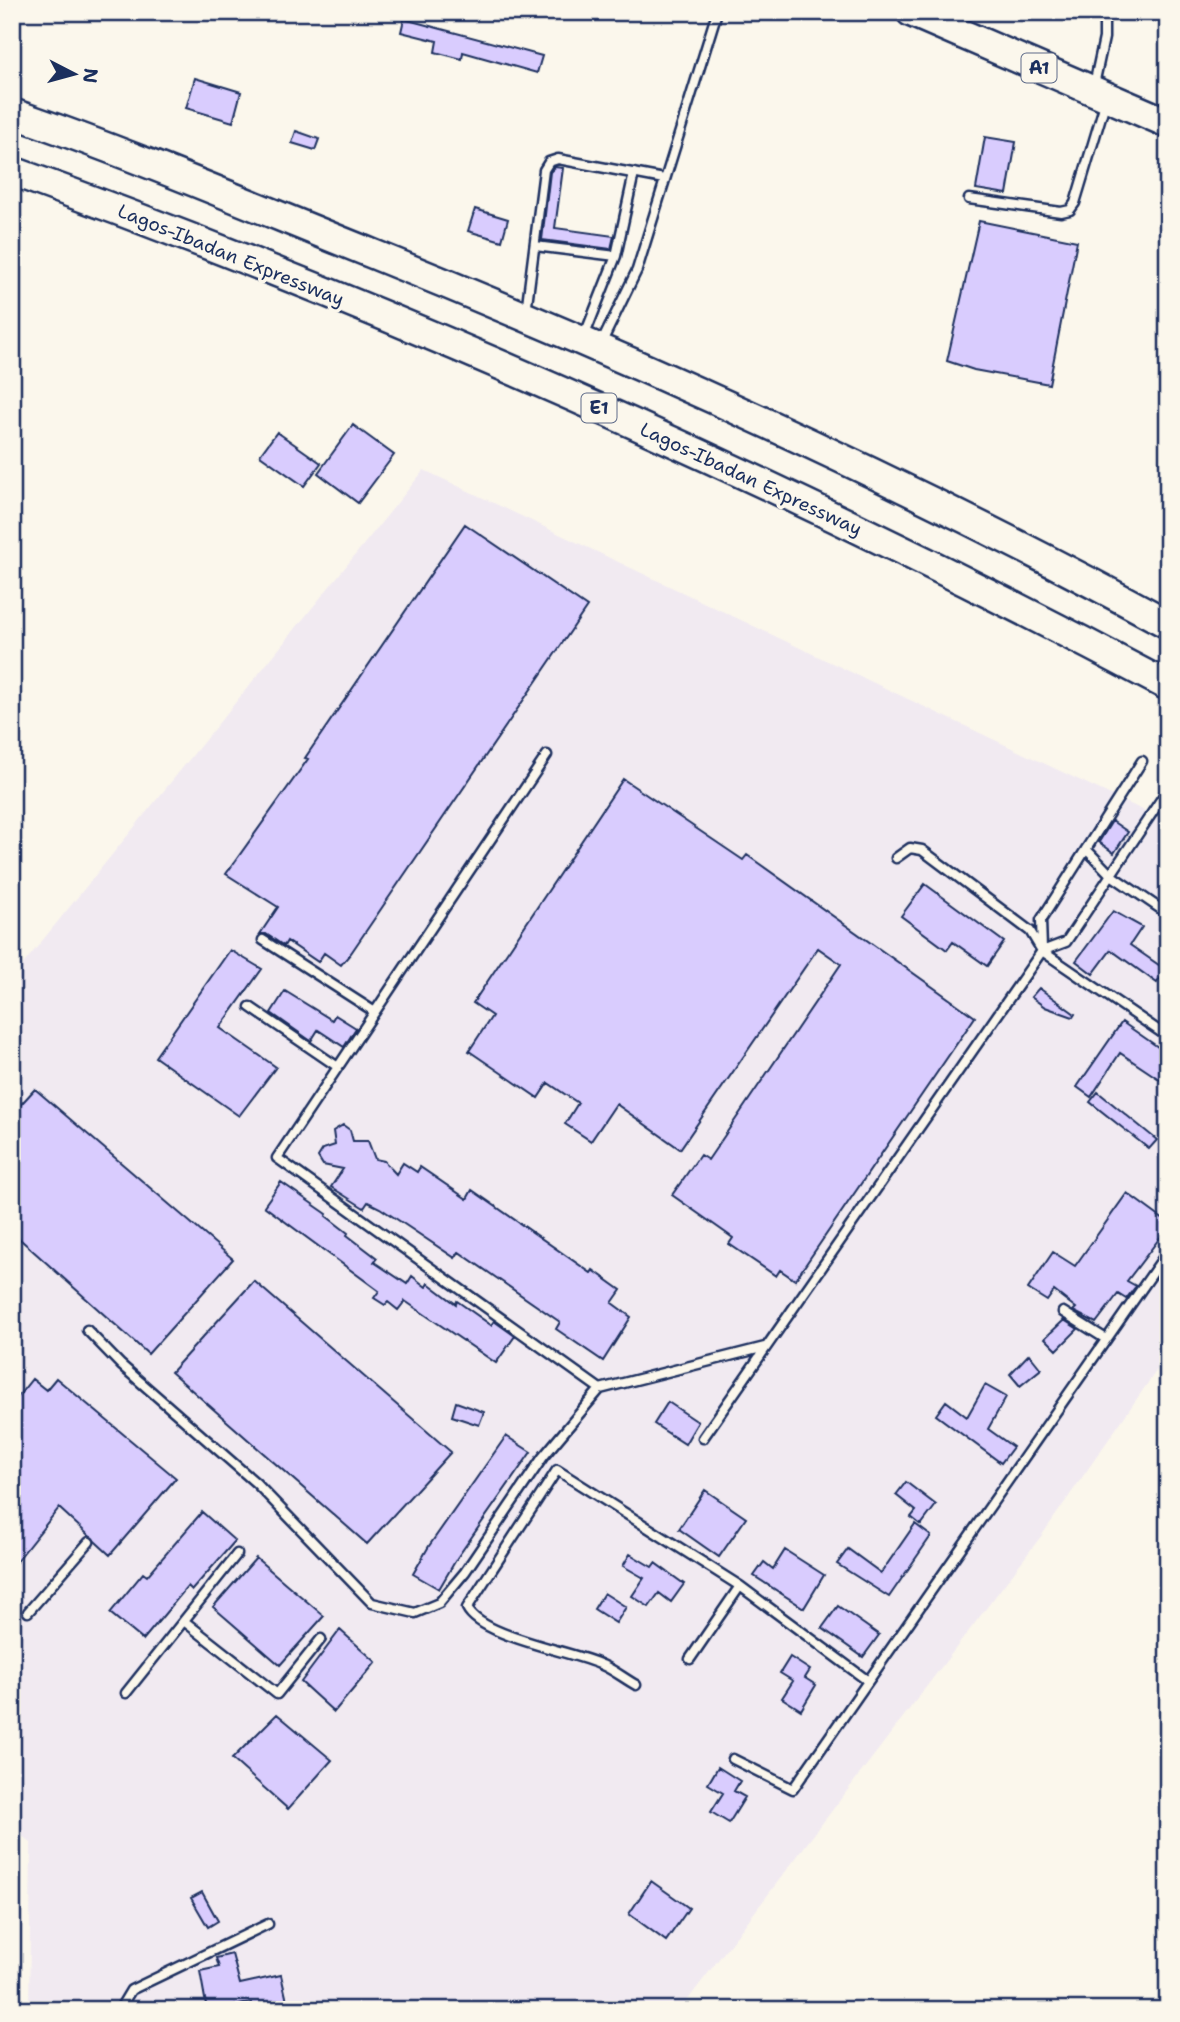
<svg xmlns="http://www.w3.org/2000/svg" width="1180" height="2022" viewBox="0 0 1180 2022" font-family="'Shantell Sans',sans-serif">
	<rect width="100%" height="100%" fill="#fbf7ec"/>
	<filter id="ink" filterUnits="userSpaceOnUse"><feTurbulence type="fractalNoise" baseFrequency=".0143" numOctaves="2"/><feDisplacementMap in="SourceGraphic" scale="14" xChannelSelector="R" yChannelSelector="G"/><feConvolveMatrix kernelMatrix="1 2 1 2 8 2 1 2 1" color-interpolation-filters="sRGB"/></filter>
	<g filter="url(#ink)">
		<path fill="#f1eaf1" d="M424 470 1168 822V1354L1042 1535 680 2010H29L31 1843 12 1828V978Z"/>
		<path fill="#d9ccfe" stroke="#1b2f5e" stroke-width="2" d="M404 19 542 56 537 73 463 52 462 59 435 52 437 41 401 32Z
			M195 78 241 92 233 122 186 108Z
			M296 131 319 139 315 150 292 143Z
			M985 137 1016 142 1007 194 976 189Z
			M555 167 563 168 555 228 614 236 611 249 542 240 550 172Z
			M475 209 508 219 502 241 468 231Z
			M979 221 1077 241 1049 384 974 370 947 361Z
			M353 425 394 455 358 503 318 473Z
			M277 432 321 463 304 486 260 455Z
			M465 524 587 607 351 953 341 965 324 953 318 962 287 941 284 946 266 934H260L278 907 226 874 308 759 305 758Z
			M623 779 743 860 747 855 975 1017 795 1280 780 1270 776 1276 729 1244 733 1238 672 1195 700 1155 708 1160 841 964 818 948 680 1149 616 1104 591 1141 565 1124 578 1103 548 1083 538 1098 469 1051 492 1016 473 1003Z
			M1112 821 1128 832 1114 853 1099 842Z
			M925 884 1004 942 987 966 953 942 947 950 901 916Z
			M1113 911 1142 927 1130 945 1166 970 1157 983 1111 950 1093 974 1076 961Z
			M230 950 262 969 220 1028 276 1067 239 1116 155 1057Z
			M1039 988 1075 1014 1073 1017 1045 1007 1031 997Z
			M285 991 332 1020 335 1015 356 1028 344 1047 318 1030 311 1041 271 1013Z
			M1122 1022 1168 1054V1085L1120 1053 1091 1097 1077 1087Z
			M35 1089 233 1259 148 1354 12 1232V1114Z
			M1098 1092 1157 1140 1149 1149 1090 1102Z
			M343 1125 350 1130 353 1141H368L375 1159 384 1161 396 1174 403 1163 417 1172 420 1167 467 1199 472 1190 591 1273 593 1270 621 1290 612 1303 631 1317 603 1361 556 1329 560 1322 459 1252 455 1258 380 1208 368 1202 364 1208 331 1187 343 1169 323 1165 318 1157 323 1149 335 1145 333 1131Z
			M281 1182 327 1214 326 1216 348 1233 347 1235 377 1258 374 1262 407 1284 412 1276 426 1287 428 1283 456 1304 457 1301 491 1325 494 1321 515 1336 496 1363 405 1301 398 1310 388 1302 385 1305 374 1298 379 1291 264 1206Z
			M1127 1193 1168 1223V1227L1127 1281 1136 1286 1126 1299 1118 1294 1096 1323 1073 1311 1076 1308 1054 1291 1047 1301 1028 1289 1053 1252 1075 1266Z
			M254 1281 451 1452 367 1544 171 1372Z
			M1064 1320 1078 1329 1057 1350 1045 1338Z
			M1029 1354 1041 1369 1020 1386 1010 1374Z
			M56 1378 176 1478 110 1555 59 1508 12 1567V1404L32 1379 46 1390Z
			M985 1385 1006 1397 988 1429 1013 1447 1001 1463 936 1415 946 1401 967 1417Z
			M456 1402 484 1412 479 1425 452 1416Z
			M668 1402 698 1422 685 1444 654 1424Z
			M506 1436 531 1452 457 1558 439 1589 413 1574 429 1546Z
			M906 1482 936 1505 921 1525 911 1517 916 1511 896 1495Z
			M705 1490 746 1518 719 1557 679 1529Z
			M202 1512 235 1541 192 1590 188 1586 143 1640 110 1613 143 1573 147 1576Z
			M915 1524 931 1536 889 1597 837 1564 848 1549 881 1573Z
			M785 1550 824 1575 804 1608 754 1576 764 1562 773 1569Z
			M630 1554 652 1567 655 1563 684 1584 671 1602 659 1593 649 1607 632 1596 644 1578 623 1566Z
			M256 1558 324 1616 280 1665 213 1607Z
			M604 1593 626 1607 616 1623 594 1609Z
			M838 1606 879 1635 863 1657 822 1628Z
			M340 1630 376 1662 334 1712 301 1682Z
			M790 1657 810 1670 805 1678 816 1685 801 1710 782 1698 793 1681 780 1673Z
			M277 1714 332 1760 288 1809 232 1759Z
			M718 1767 740 1781 734 1791 745 1797 729 1823 711 1812 723 1793 708 1784Z
			M651 1881 689 1908 666 1941 629 1914Z
			M202 1892 218 1921 208 1927 191 1898Z
			M232 1954 240 1984 281 1975 289 2010H253L251 2003 207 2010 200 1971 219 1967 216 1958Z"/>
		<g fill="none" stroke-linecap="round" stroke-linejoin="round">
			<g stroke="#1b2f5e" stroke-width="13">
				<path id="lane" d="M1094 85 1104 38V12
					M969 199 1061 212 1070 210 1075 203 1106 100
					M535 246 616 256
					M526 312 544 170 549 162 558 159 664 179
					M584 337 616 256 634 173
					M600 346 637 270 717 12
					M547 755 277 1158 600 1389 765 1347
					M1086 849 1111 875 1168 914
					M896 858 910 848 922 850 1030 931 1042 951 1168 1037
					M263 940 375 1012
					M1042 949 1041 920 1142 761
					M250 1007 338 1067
					M1063 1312 1106 1339
					M87 1330 121 1365 256 1483 372 1603 415 1613 439 1603 465 1572 543 1457 600 1389
					M703 1438 1042 951 1066 942 1168 789
					M28 1612 89 1542
					M184 1621 277 1694 321 1639
					M690 1659 740 1586
					M636 1685C625 1679 614 1670 602 1665 572 1651 481 1637 467 1608L557 1470 740 1586 868 1681
					M126 1693 237 1554
					M733 1759 793 1789 1168 1251
					M119 2010 131 1990 268 1924"/>
			</g>
			<g stroke="#1b2f5e" stroke-width="33">
				<path id="highway" d="M911 12 1168 123
					M12 113C134 155 253 206 373 254 644 363 911 484 1168 624
					M12 171C409 315 795 488 1168 686"/>
			</g>
			<use href="#lane" stroke="#fbf7ec" stroke-width="8"/>
			<use href="#highway" stroke="#fbf7ec" stroke-width="28"/>
		</g>
	</g>
	<g text-anchor="middle" dominant-baseline="central" stroke-width="7" stroke-linejoin="round" paint-order="stroke">
		<g fill="#fbf7ec" stroke="#5e6b89" stroke-width="2">
			<rect x="1021.5" y="53.5" width="35" height="29" rx="5"/>
			<rect x="581.5" y="393.5" width="35" height="29" rx="5"/>
		</g>
		<g font-size="18" font-weight="bold" fill="#1b2f5e">
			<text x="1039" y="68">A1</text>
			<text x="599" y="408">E1</text>
		</g>
		<g font-size="19" fill="#1b2f5e" stroke="#fbf7ec">
			<text transform="translate(231 255) rotate(22)">Lagos-Ibadan Expressway</text>
			<text transform="translate(751 479) rotate(25)">Lagos-Ibadan Expressway</text>
		</g>
	</g>
	<rect width="1180" height="2022" fill="none" stroke="#fbf7ec" stroke-width="42"/>
	<rect x="21" y="21" width="1138" height="1980" fill="none" stroke="#1b2f5e" stroke-width="2.5" filter="url(#ink)"/>
	<g transform="translate(74 74) rotate(96)" stroke="#fbf7ec" stroke-width="5" paint-order="stroke">
	<path d="M0-5L12 26L0 18L-12 26Z" fill="#1b2f5e"/>
	<text y="-10" font-size="19" font-weight="bold" text-anchor="middle" fill="#1b2f5e">N</text>
	</g>
</svg>
